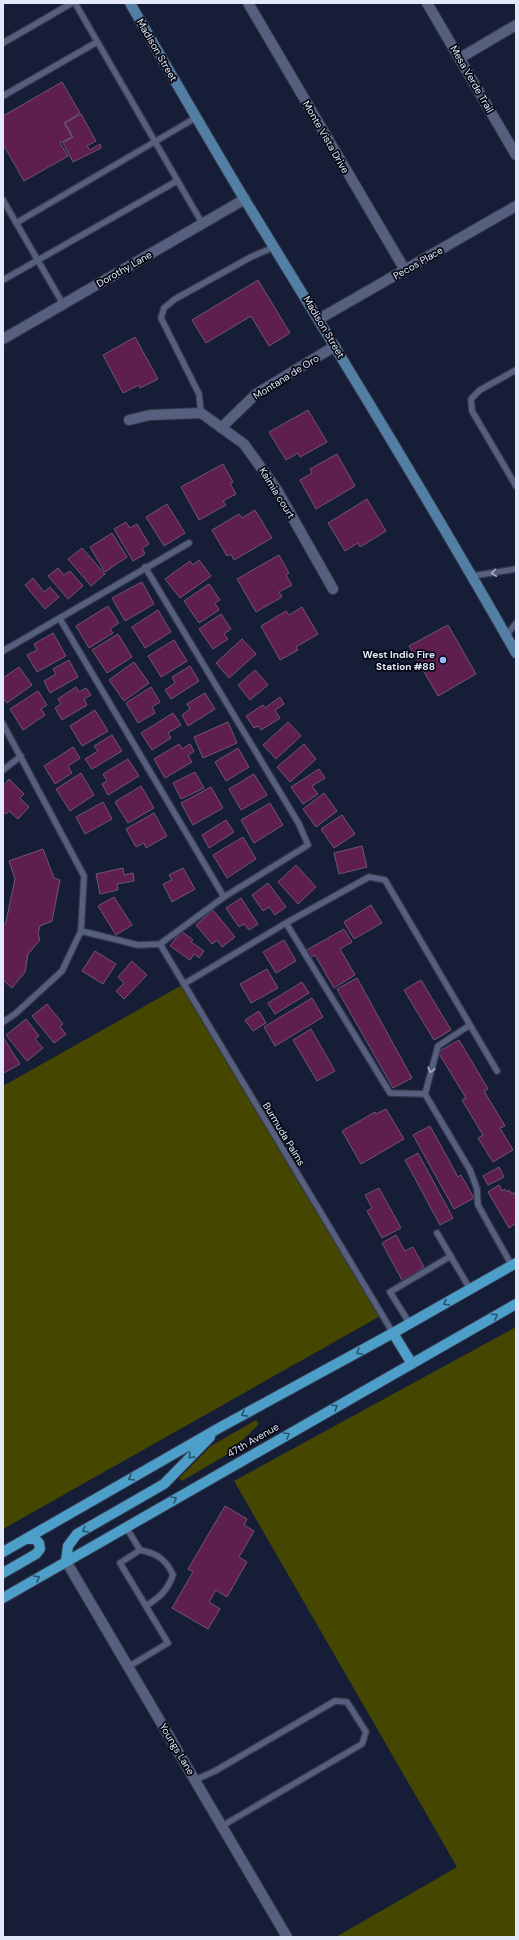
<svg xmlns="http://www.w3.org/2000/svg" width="519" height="1940" viewBox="0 0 519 1940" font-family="'DM Sans',sans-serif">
	<rect width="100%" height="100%" fill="#161d36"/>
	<path fill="#454700" d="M184 984 382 1315 3 1529V1086Z
		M516 1327V1937H336L457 1867 234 1481Z
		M256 1420 259 1424 228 1454 182 1481 179 1478 211 1446Z"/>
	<path fill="#5e1f4f" stroke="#73566a" d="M62 82 80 113 64 123 72 137 60 143 68 156 24 181 3 144V116Z
		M81 114 96 141 87 146 90 150 100 144 101 148 73 162 63 143 73 137 65 123Z
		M258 280 290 333 269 346 251 316 206 343 192 320Z
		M135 337 158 379 140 388 139 385 123 393 103 355Z
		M308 410 327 442 300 457 298 453 286 460 269 432Z
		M337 454 355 486 316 509 300 480 312 473 310 469Z
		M223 464 233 482 230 483 236 494 223 501 226 505 199 520 181 487Z
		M367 499 386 531 360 547 358 543 345 551 328 523Z
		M167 504 185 533 164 546 146 517Z
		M255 510 272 538 234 560 231 554 227 556 212 530 239 514 242 518Z
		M126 522 130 528 137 524 149 544 142 548 145 554 133 561 114 529Z
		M112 533 127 557 105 572 90 547Z
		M82 548 105 574 91 586 68 559Z
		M279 555 289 573 286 575 292 585 279 592 282 597 256 612 237 579Z
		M199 560 211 576 180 598 165 579 190 561 193 565Z
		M58 568 64 575 70 571 83 586 68 599 48 576Z
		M33 578 44 592 50 587 59 597 45 609 25 585Z
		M142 582 154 604 125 621 112 598Z
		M209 584 220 600 215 603 219 610 199 623 184 601Z
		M108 606 119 623 110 629 113 633 89 648 76 626Z
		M302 607 318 634 296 647 298 650 280 660 261 626 286 611 289 615Z
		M158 610 171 632 145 648 132 627Z
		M221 614 231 629 224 634 228 639 213 649 199 629Z
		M448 625 476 674 438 696 409 646Z
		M53 633 66 656 37 672 27 655 37 650 34 644Z
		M118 634 132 657 107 673 92 650Z
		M242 639 256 654 229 678 216 663Z
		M174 640 187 661 161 677 148 656Z
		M69 660 78 677 50 693 44 681 56 674 53 669Z
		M134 662 149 683 124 701 109 680Z
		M190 666 199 681 171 699 165 690 175 683 172 677Z
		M19 667 32 685 7 703 3 698V678Z
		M255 670 268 685 250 700 238 685Z
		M76 687 79 692 86 688 91 695 84 699 87 705 62 720 55 708 61 704 58 699Z
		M151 687 160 702 152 707 155 713 138 723 126 703Z
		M38 691 47 705 41 709 45 715 23 730 10 709Z
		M205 693 215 709 188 726 182 715 190 709 187 704Z
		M280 697 284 704 275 710 280 718 261 730 258 726 254 728 246 716 263 705 265 708Z
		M95 710 108 731 82 746 70 726Z
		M173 713 181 725 168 733 171 738 152 750 141 733Z
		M228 722 237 743 203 758 194 737Z
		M288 722 301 736 276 759 263 745Z
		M112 735 122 751 92 769 85 759 98 751 94 746Z
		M179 744 182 749 190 744 194 751 188 756 192 762 165 778 154 759Z
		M304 744 316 759 290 782 277 767Z
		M73 747 80 758 68 766 72 773 55 784 44 766Z
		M238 748 249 767 226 781 215 762Z
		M128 759 139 776 108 795 102 784 107 781 103 774Z
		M319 769 325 778 312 786 318 794 303 804 291 787Z
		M195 772 204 788 181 799 173 783Z
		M81 773 94 795 70 811 56 789Z
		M254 774 267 795 241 810 229 789Z
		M9 779 24 794 20 798 29 807 18 819 9 811 6 814 3 811V786Z
		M141 786 154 808 128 823 115 802Z
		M211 787 223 808 193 825 181 803Z
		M324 793 337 811 316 827 303 809Z
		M103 802 112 819 85 834 76 817Z
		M270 803 283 825 254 843 241 820Z
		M154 813 167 836 146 848 144 843 136 847 126 829Z
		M342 815 355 834 334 848 321 829Z
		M226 820 234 832 209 848 202 835Z
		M243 837 256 859 227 878 213 855Z
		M362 846 367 867 339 874 334 853Z
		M43 849 54 878 60 880 52 921 40 926 38 934 40 940 28 954 25 972 12 988 3 980V926L6 922 15 879 9 861Z
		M296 865 316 887 298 904 278 882Z
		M123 868 124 875 133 873 134 881 117 884 118 890 100 894 96 874Z
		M183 868 195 889 172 902 163 884 172 880 169 875Z
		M268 883 286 907 275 915 269 907 263 911 252 895Z
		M114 897 132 925 116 935 98 906Z
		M241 898 258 924 249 930 244 924 239 927 226 908Z
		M371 905 382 923 354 939 344 922Z
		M213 910 235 937 222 947 217 940 212 944 196 925Z
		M344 929 352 942 340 949 355 975 334 988 315 955 310 958 305 951Z
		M181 931 193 940 191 942 204 951 199 958 194 954 190 960 170 946Z
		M284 940 296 961 276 973 263 952Z
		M95 951 116 964 103 984 82 971Z
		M132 961 147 975 124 999 116 991 124 983 118 977Z
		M267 969 278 988 251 1003 240 984Z
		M357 978 412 1078 393 1088 337 989Z
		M421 980 451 1030 434 1040 404 990Z
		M302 982 309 993 275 1014 268 1003Z
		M312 998 323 1017 275 1046 264 1027Z
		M47 1004 63 1024 60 1027 66 1034 54 1043 32 1016Z
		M259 1011 266 1023 253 1031 245 1020Z
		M26 1019 39 1036 35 1039 43 1048 27 1061 6 1035Z
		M311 1029 335 1071 317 1081 293 1040Z
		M3 1037 20 1064 4 1073 3 1072Z
		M459 1040 488 1089 484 1091 505 1126 500 1128 513 1150 493 1162 478 1138 483 1135 462 1100 466 1098 438 1052Z
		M386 1109 404 1139 361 1164 342 1131 375 1112 376 1114Z
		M430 1126 458 1177 461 1175 474 1198 454 1209 413 1135Z
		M418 1153 453 1218 440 1225 405 1160Z
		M499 1167 504 1177 488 1185 483 1176Z
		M499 1185 502 1191 505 1189 507 1192 509 1190 512 1194 516 1192V1223L509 1228 488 1192Z
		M379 1188 401 1228 382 1238 367 1211 372 1208 365 1195Z
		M396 1235 405 1251 413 1247 424 1267 403 1282 382 1243Z
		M225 1506 247 1519 244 1525 254 1531 239 1557 247 1562 227 1597 216 1590 209 1602 220 1609 208 1629 172 1608 193 1572 188 1569Z"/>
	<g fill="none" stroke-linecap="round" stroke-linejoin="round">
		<g stroke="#34384d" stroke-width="8">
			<path id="lane" d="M75 3 202 223
				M3 43 72 3
				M3 96 97 42
				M3 200 63 304
				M16 223 197 117
				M3 280 177 181
				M516 370 480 390 471 399 472 411 516 486
				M201 413 199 394 161 318 164 308 175 299 251 257 274 247
				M472 576 516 569
				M60 619 224 897
				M506 636 516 623
				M3 651 189 543
				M3 724 84 876 81 931 62 971 15 1014 3 1022
				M3 770 21 756
				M286 923 390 1093 425 1094
				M81 931 138 945 160 944 224 897 308 845 299 824 145 567
				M160 944 393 1333
				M184 984 286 923 369 877 385 880 497 1071
				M470 1025 438 1046 425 1094 470 1170 477 1189 478 1205 512 1266
				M437 1233 470 1289
				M410 1324 390 1292 451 1256
				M126 1527 140 1550 120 1563 168 1643 128 1667
				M140 1550C156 1553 166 1559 173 1575 167 1591 160 1597 146 1606
				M195 1780 215 1771 335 1701 347 1702 366 1732 362 1744 222 1826"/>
		</g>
		<g stroke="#34384d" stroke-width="12">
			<path id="street" d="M248 3 405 270
				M427 3 516 155
				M460 58 516 25
				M319 319 516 206
				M3 339 245 199
				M129 420 150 415 201 413 244 444 277 490 333 589
				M221 428 256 394 335 346
				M66 1561 287 1937"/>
		</g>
		<g stroke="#34384d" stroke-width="12">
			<path id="secondary" d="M130 3C168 69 206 135 245 200 337 350 429 500 516 653"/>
		</g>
		<g stroke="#34384d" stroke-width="12">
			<path id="primary" d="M393 1333 412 1364
				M3 1552 219 1428 393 1333 516 1263
				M66 1561 68 1546 77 1534 164 1484 210 1437
				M3 1573 36 1554 40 1549 39 1543 35 1539H27
				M3 1598 516 1304"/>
		</g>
		<use href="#lane" stroke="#565f7d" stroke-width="5.5"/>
		<use href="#street" stroke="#565f7d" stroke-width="10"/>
		<use href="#secondary" stroke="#527fa3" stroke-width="10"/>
		<use href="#primary" stroke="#4d9fc9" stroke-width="10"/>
	</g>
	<defs><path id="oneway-chevron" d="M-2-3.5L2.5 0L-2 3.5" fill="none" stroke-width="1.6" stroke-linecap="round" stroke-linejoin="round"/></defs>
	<g stroke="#a4abc2">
		<use href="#oneway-chevron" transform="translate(494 573) rotate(172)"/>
		<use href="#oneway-chevron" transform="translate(431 1070) rotate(105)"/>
	</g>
	<g stroke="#29546e">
		<use href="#oneway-chevron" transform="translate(446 1303) rotate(150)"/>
		<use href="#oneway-chevron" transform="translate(495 1316) rotate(-30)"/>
		<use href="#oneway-chevron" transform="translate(359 1352) rotate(151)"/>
		<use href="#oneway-chevron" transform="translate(335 1407) rotate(-30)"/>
		<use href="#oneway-chevron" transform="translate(244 1414) rotate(151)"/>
		<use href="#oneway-chevron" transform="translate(287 1435) rotate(-30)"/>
		<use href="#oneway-chevron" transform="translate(191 1456) rotate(134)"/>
		<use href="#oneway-chevron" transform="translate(131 1478) rotate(150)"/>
		<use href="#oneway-chevron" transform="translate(174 1499) rotate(-30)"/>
		<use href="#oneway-chevron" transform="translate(85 1530) rotate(150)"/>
		<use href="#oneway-chevron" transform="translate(37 1578) rotate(-30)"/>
	</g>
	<circle fill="#9eb4fd" stroke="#050813" stroke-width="1.5" cx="443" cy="660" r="4"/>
	<g text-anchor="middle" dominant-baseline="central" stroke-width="3.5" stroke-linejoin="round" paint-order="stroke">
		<g font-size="10" fill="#e3e9fb" stroke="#050813">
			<text transform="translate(157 50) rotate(60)">Madison Street</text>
			<text transform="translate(472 79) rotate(60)">Mesa Verde Trail</text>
			<text transform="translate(326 137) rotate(60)">Monte Vista Drive</text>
			<text transform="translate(418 263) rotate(-30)">Pecos Place</text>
			<text transform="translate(124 269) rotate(-30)">Dorothy Lane</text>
			<text transform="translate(324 327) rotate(59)">Madison Street</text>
			<text transform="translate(286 377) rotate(-32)">Montana de Oro</text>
			<text transform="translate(277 493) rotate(58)">Kaimia court</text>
			<text transform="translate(284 1134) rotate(59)">Burmuda Palms</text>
			<text transform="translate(253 1440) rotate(-30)">47th Avenue</text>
			<text transform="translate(177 1749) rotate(59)">Youngs Lane</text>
		</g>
		<g font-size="10" font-weight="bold" fill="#e3e9fb" stroke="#050813" text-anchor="end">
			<text x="435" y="654">West Indio Fire<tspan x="435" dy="12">Station #88</tspan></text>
		</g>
	</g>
	<rect width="519" height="1940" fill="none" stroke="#e3e9fb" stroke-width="8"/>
</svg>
